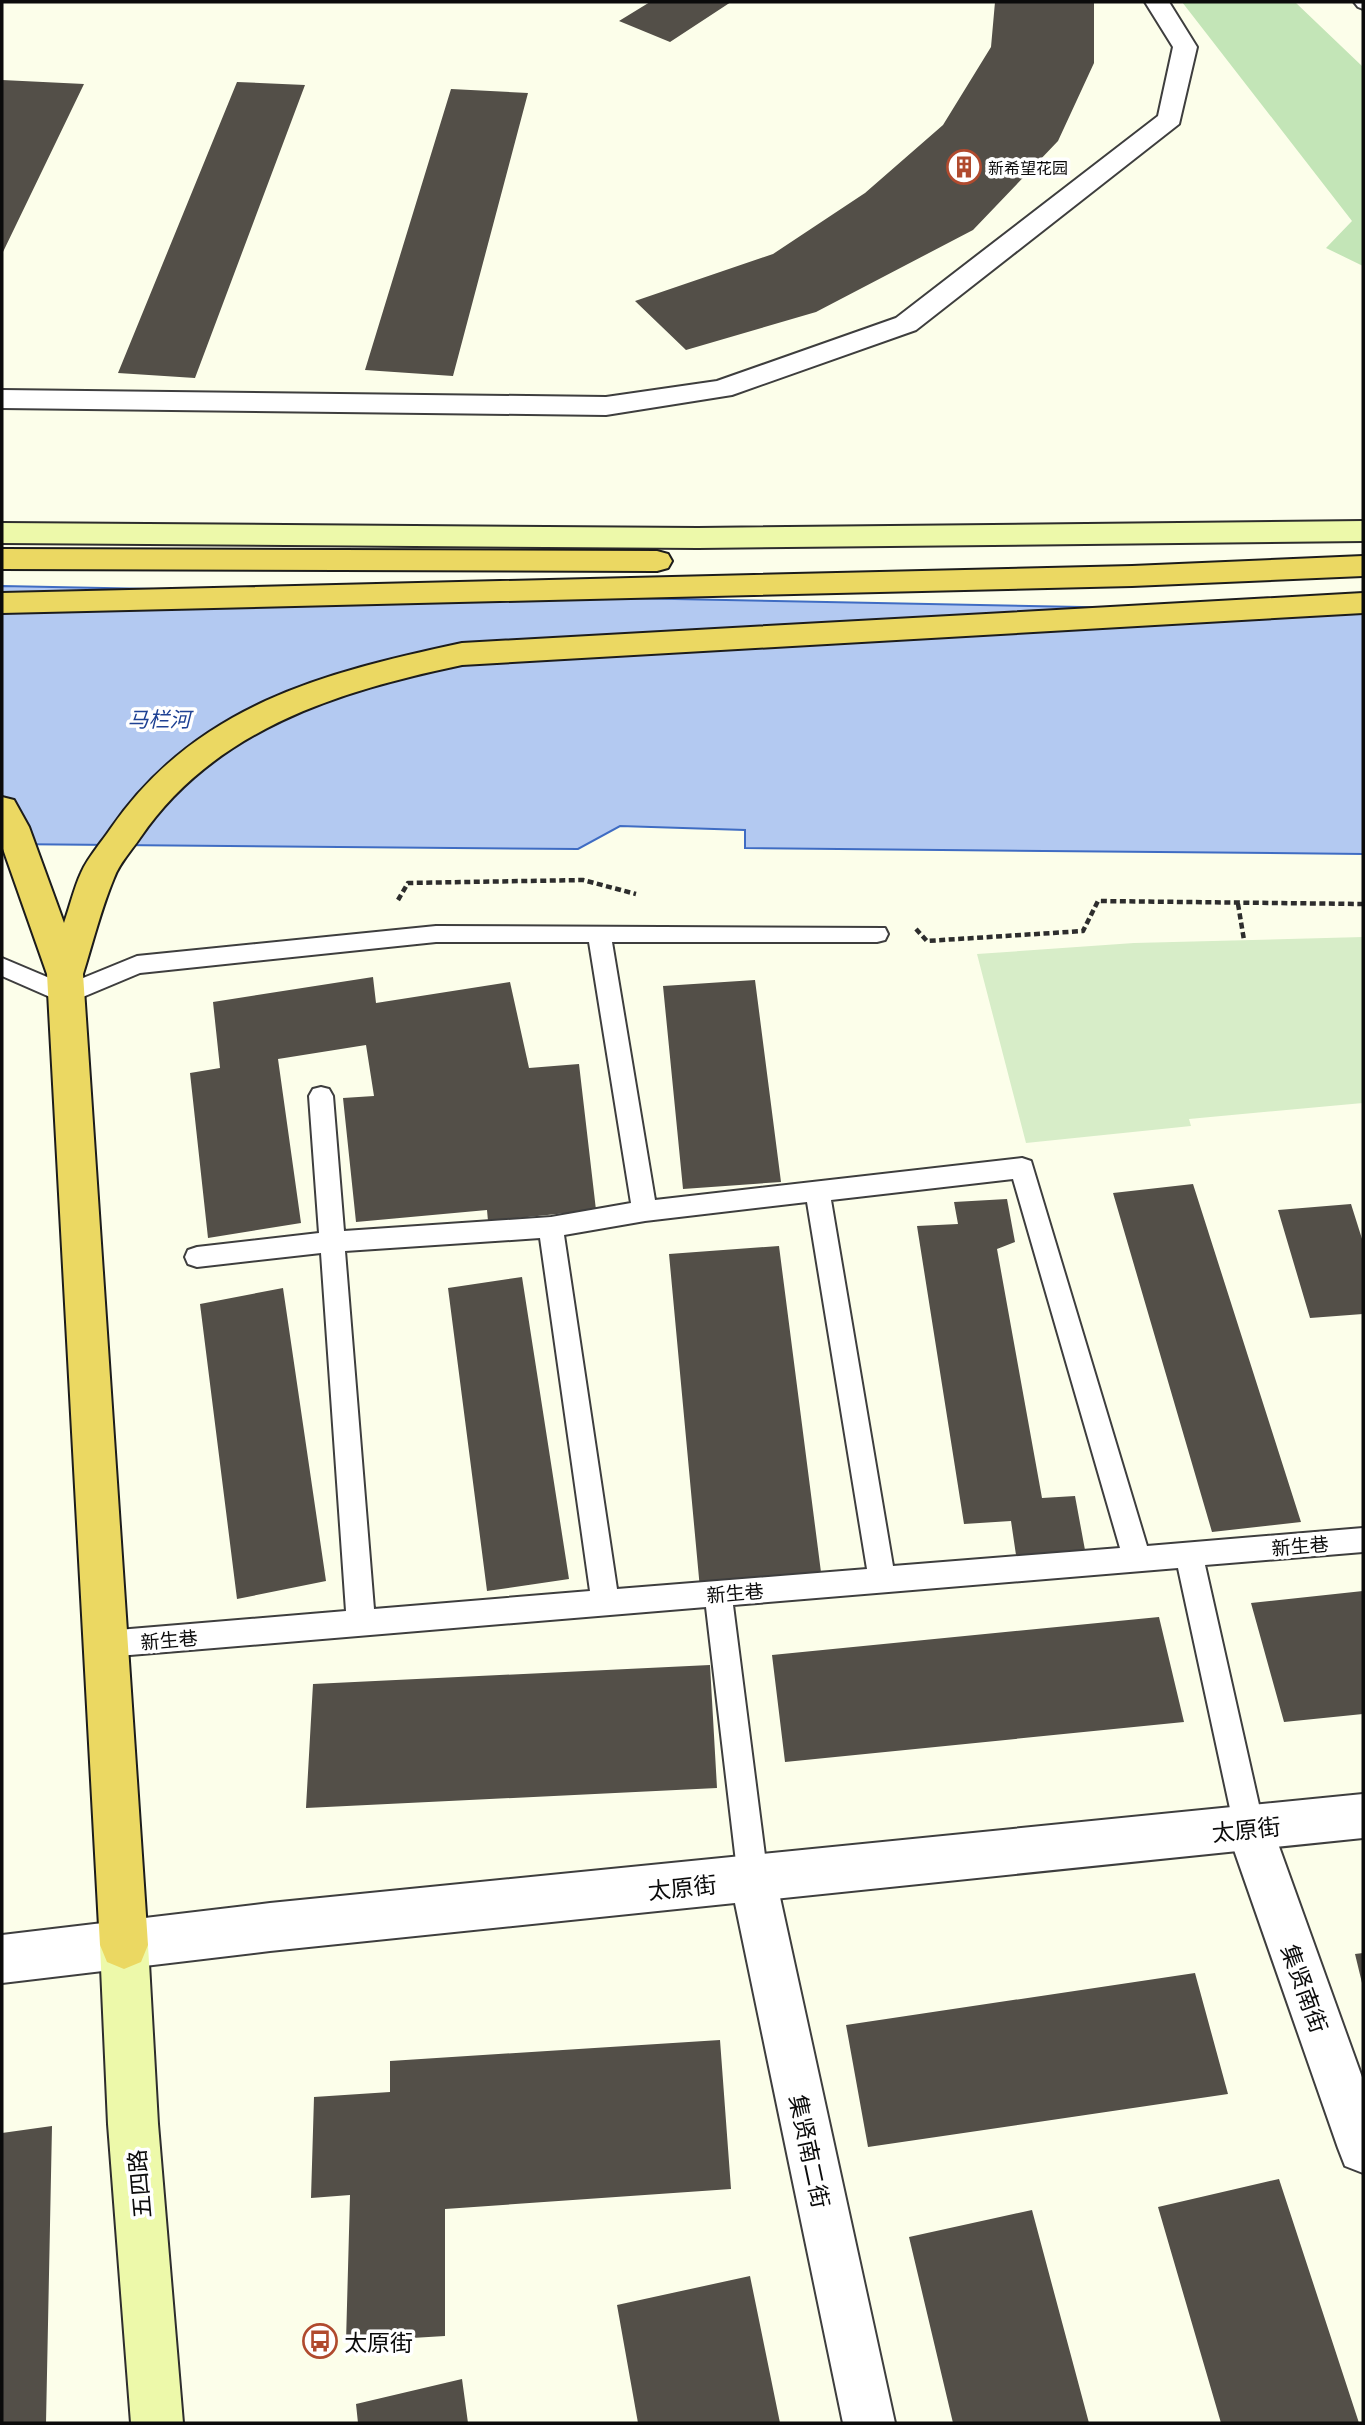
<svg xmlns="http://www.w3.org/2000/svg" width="1365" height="2425" viewBox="0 0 1365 2425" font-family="Literata,'Noto Sans SC',serif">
	<rect width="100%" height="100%" fill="#fcfeea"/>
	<path fill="#c3e5b7" d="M1182 2H1295L1363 67V266L1326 248 1352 221Z"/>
	<path fill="#d7edc8" d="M1363 937V1103L1189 1119 1191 1126 1026 1143 977 954 1134 943Z"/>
	<path fill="#b3c9f1" stroke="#3f6cc3" stroke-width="2" d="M2 586 1134 608H1363V854L745 848V830L620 826 578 849 2 844Z"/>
	<path fill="#534f48" d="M650 2H731L670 42 619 21Z
		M995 2H1094V63L1058 141 973 230 816 312 686 350 635 301 773 254 865 193 943 125 991 47Z
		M2 80 84 84 2 254Z
		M237 82 305 85 195 378 118 373Z
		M451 89 528 93 453 376 365 370Z
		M373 977 376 1003 510 982 529 1068 579 1064 596 1210 488 1221 487 1210 356 1222 343 1098 374 1096 366 1045 278 1059 301 1223 208 1238 190 1073 220 1068 213 1002Z
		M755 980 781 1182 683 1189 663 986Z
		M1193 1184 1301 1522 1212 1532 1113 1193Z
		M1007 1199 1015 1242 997 1249 1042 1498 1075 1496 1085 1550 1016 1555 1011 1521 964 1524 917 1226 958 1224 954 1202Z
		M1351 1204 1363 1242V1314L1310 1318 1278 1210Z
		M779 1246 822 1580 700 1589 669 1254Z
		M522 1277 569 1579 487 1591 448 1288Z
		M283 1288 326 1581 237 1599 200 1304Z
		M1363 1591V1714L1284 1722 1251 1603Z
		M1159 1617 1184 1722 785 1762 772 1655Z
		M710 1665 717 1788 306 1808 313 1684Z
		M1363 1953V1983H1362L1355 1954Z
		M1195 1973 1228 2094 868 2147 846 2025Z
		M720 2040 731 2189 445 2209V2336L346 2342 350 2195 311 2198 314 2097 390 2092V2061Z
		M52 2126 46 2423H2V2133Z
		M1279 2179 1359 2423H1221L1158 2207Z
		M1032 2210 1089 2423H953L909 2237Z
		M750 2276 780 2423H638L617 2305Z
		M462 2379 468 2423H358L356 2404Z"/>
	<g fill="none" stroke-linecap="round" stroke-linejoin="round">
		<g stroke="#3e3e3e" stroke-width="4">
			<path id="service" d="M1354 2H1363V9L1358 7Z
				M436 926 885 928 888 934 885 940 877 942H612L655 1200 1022 1158 1031 1161 1147 1546 1363 1528V1552L1205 1565 1264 1827 1259 1837 1249 1841 1239 1837 1234 1827 1178 1568 733 1605 768 1879 763 1889 753 1894 743 1889 738 1879 706 1607 106 1657 96 1653 92 1644 96 1635 106 1631 346 1611 321 1253 197 1267 188 1264 185 1257 188 1250 197 1247 319 1233 309 1096 313 1089 321 1087 329 1089 333 1096 344 1231 551 1217 631 1203 589 942H436L140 973 66 1004 2 976V958L66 985 137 956ZM1013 1179 1120 1548 893 1566 831 1200ZM807 1202 867 1569 617 1589 564 1235 645 1221ZM540 1238 590 1591 374 1609 345 1251Z"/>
		</g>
		<g stroke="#3e3e3e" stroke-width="4">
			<path id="minor" d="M1145 2H1169L1197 47 1179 124 916 330 732 395 606 415 2 408V390L606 397 717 381 896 318 1158 116 1173 47Z
				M1249 1805 1265 1811 1272 1827 1363 2080V2173L1345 2166 1338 2148 1226 1827 1233 1811Z
				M753 1856 769 1863 776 1879 895 2423H843L730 1879 737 1863Z"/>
		</g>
		<g stroke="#3e3e3e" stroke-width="4">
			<path id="tertiary" d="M1363 1794V1838L270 1951 2 1983V1935L270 1903Z"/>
		</g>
		<g stroke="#2d2d2d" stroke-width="4">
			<path id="secondary" d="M1363 521V541L698 548 2 543V523L698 528Z
				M124 1921 141 1928 148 1945 158 2124 183 2423H131L108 2124 100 1945 107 1928Z"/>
		</g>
		<g stroke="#1c1c1c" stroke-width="4">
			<path id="trunk" d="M2 549 657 551 668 554 672 561 668 568 657 571 2 569Z
				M1363 556V576L1132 586 2 613V593L1132 566Z
				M1363 593V613L462 665C339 691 214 729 140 838 131 851 119 864 114 878 101 909 93 942 83 974L148 1945 141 1962 124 1969 107 1962 100 1945 47 974 2 846V797L14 800 29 827 64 923C70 906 74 888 81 873 88 857 101 843 111 828 196 705 323 673 462 643Z"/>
		</g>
		<path stroke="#2d2d2d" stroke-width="4.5" stroke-dasharray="6 3.5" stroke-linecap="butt" d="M398 900 408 883 583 880 636 894
			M1238 904 1244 940
			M916 929 927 941 1083 931 1098 901 1363 904"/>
		<use href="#service" fill="#fff" fill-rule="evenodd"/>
		<use href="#minor" fill="#fff" fill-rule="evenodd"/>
		<use href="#tertiary" fill="#fff" fill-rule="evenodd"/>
		<use href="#secondary" fill="#edf9aa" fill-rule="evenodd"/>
		<use href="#trunk" fill="#ebd862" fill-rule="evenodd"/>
	</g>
	<defs>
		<g id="building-ring" transform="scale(1.75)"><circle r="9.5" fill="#fff" stroke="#b04a2e" stroke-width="1.5"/><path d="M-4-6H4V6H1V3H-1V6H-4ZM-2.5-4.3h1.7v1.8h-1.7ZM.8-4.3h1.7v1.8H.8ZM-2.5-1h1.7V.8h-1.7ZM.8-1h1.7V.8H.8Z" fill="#b04a2e"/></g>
		<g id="bus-ring" transform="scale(1.75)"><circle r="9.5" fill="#fff" stroke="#b04a2e" stroke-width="1.5"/><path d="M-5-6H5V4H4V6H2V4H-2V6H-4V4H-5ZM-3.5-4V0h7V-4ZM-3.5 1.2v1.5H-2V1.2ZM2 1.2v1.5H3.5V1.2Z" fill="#b04a2e"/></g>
	</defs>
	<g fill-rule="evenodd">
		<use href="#building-ring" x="964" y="167"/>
		<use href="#bus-ring" x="320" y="2341"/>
	</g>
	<g text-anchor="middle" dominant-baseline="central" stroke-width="7" stroke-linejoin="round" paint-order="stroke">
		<g font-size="16" fill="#0b0b0b" stroke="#fff" text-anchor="start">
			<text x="988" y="167">新希望花园</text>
		</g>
		<g font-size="19" fill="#0b0b0b" stroke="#fff">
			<text transform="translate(1300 1545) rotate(-5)">新生巷</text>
			<text transform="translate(735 1592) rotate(-5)">新生巷</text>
			<text transform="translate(169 1639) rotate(-5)">新生巷</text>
		</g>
		<g font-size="21" font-style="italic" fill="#1e4193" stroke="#fff">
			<text x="159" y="717">马栏河</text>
		</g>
		<g font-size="23" fill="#0b0b0b" stroke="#fff">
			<text transform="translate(1246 1828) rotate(-6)">太原街</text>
			<text transform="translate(682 1886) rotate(-6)">太原街</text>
			<text transform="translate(1306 1988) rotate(70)">集贤南街</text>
			<text transform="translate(811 2151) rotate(78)">集贤南二街</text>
			<text transform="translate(138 2184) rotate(-95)">五四路</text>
		</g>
		<g font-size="23" fill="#0b0b0b" stroke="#fff" text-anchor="start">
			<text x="344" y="2341">太原街</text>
		</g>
	</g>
	<rect width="1365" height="2425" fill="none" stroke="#0b0b0b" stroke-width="7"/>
</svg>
